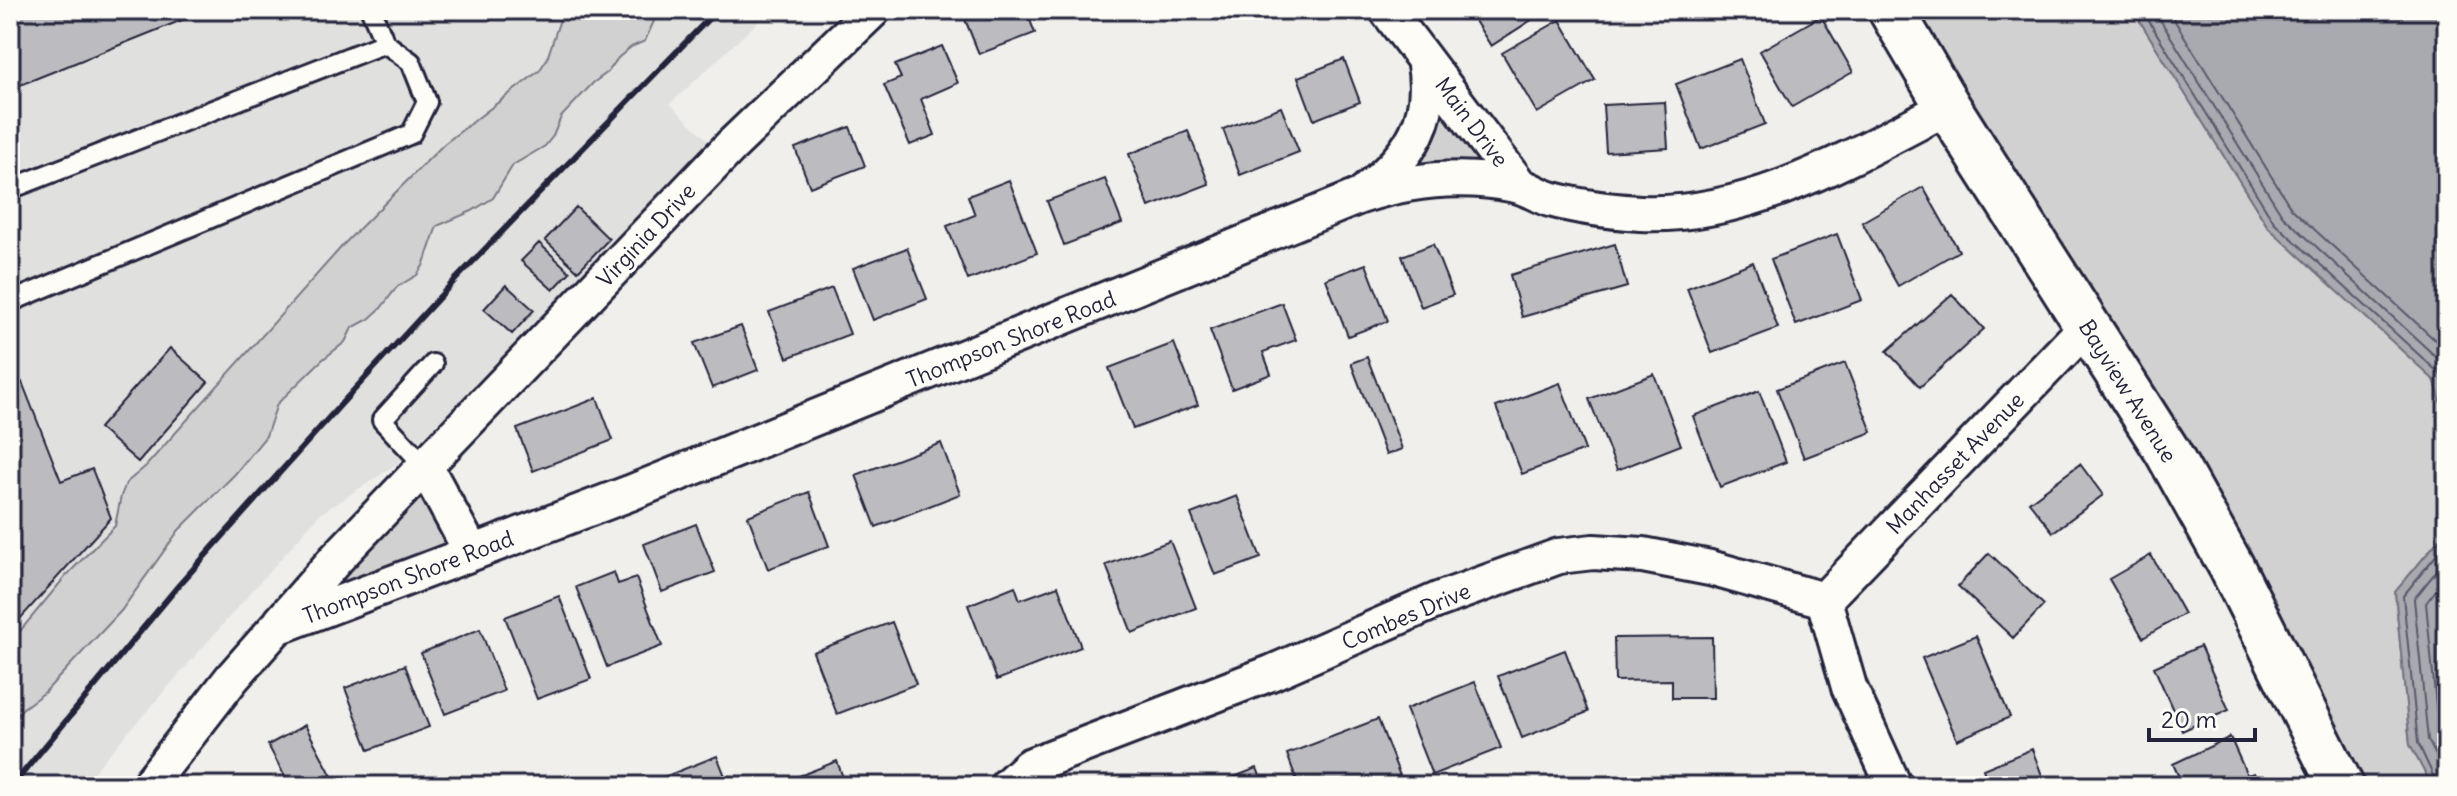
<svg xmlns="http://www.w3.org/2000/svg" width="2457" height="796" viewBox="0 0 2457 796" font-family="Delius,sans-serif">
	<rect width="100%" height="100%" fill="#f0efec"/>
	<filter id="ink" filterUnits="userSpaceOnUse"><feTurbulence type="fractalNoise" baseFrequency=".0125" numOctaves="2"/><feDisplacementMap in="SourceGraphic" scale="16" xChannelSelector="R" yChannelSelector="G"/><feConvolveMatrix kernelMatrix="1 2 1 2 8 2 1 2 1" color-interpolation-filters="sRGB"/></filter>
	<g filter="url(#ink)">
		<path fill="#e0e0df" d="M10 10H771L670 104 710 142 649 210 397 464 320 514 81 786H10Z"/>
		<path fill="#d2d1d1" stroke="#7a7a86" stroke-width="2" d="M563 10H659L645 41 631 47 618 58 608 72 593 83 561 117 553 136 545 146 513 165 493 198 472 211 437 226 423 266 417 275 397 287 381 308 369 319 352 328 345 342 322 360 277 404 266 436 235 474 179 530 121 611 45 692 22 709 10 727V643L65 577 115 526 121 496 126 483 146 466 345 243 444 144 539 71 547 59Z
			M1891 10H2133L2268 227 2435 381 2447 426V530L2395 592 2410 745 2432 786H2341Z
			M1429 94 1520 186 1384 177Z
			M425 466 472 553 277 627Z"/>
		<path fill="#a9a9b0" stroke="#737381" stroke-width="2" d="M2133 10H2447V426L2435 381 2268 227Z
			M2447 530V786H2432L2410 745 2395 592Z"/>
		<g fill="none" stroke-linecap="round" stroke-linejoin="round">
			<path stroke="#58586a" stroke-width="2" d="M2142 10 2274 222 2441 375 2447 394
				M2154 10 2282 215 2447 367
				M2168 10 2291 208 2447 351
				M2447 558 2414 599 2428 740 2447 777
				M2447 576 2426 603 2439 736 2447 751
				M2438 786 2418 743 2403 596 2447 542"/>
		</g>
		<path fill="#bcbcc0" stroke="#22223b" stroke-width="2" d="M10 10H207L10 89Z
			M967 10H1026L1035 33 979 54 962 12Z
			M1468 10H1547L1491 46Z
			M1821 16 1853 72 1792 107 1760 51Z
			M1560 20 1595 80 1537 113 1502 53Z
			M942 46 958 83 921 99 935 135 910 145 884 85 901 78 895 65Z
			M1344 59 1360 102 1314 120 1298 77Z
			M1740 59 1765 124 1701 149 1676 84Z
			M1665 102 1668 148 1606 152 1603 105Z
			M1281 107 1299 152 1240 175 1223 129Z
			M850 127 865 166 810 187 795 148Z
			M1188 131 1209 184 1149 207 1129 154Z
			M1105 179 1122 223 1064 245 1047 201Z
			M1009 180 1037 253 968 280 947 226 975 215 968 196Z
			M1923 187 1959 251 1898 286 1862 222Z
			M576 207 609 239 578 271 545 240Z
			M1837 234 1862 300 1796 325 1771 259Z
			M539 243 570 272 553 290 521 261Z
			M1433 244 1453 295 1421 307 1402 256Z
			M1615 244 1627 287 1522 317 1510 275Z
			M907 248 927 299 873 320 853 268Z
			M1753 262 1778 328 1712 353 1687 288Z
			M1366 264 1388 321 1348 336 1326 279Z
			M506 285 534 310 512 334 484 309Z
			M832 288 850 334 787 358 769 312Z
			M1952 294 1984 329 1920 387 1887 351Z
			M1282 303 1296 340 1263 352 1271 374 1232 389 1210 330Z
			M741 326 758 370 712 388 694 343Z
			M1174 343 1198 405 1133 429 1109 368Z
			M170 348 208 382 138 462 99 428Z
			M1367 357 1402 449 1386 455 1351 363Z
			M1845 363 1872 432 1804 458 1777 389Z
			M1654 374 1681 445 1617 470 1589 399Z
			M22 382 61 481 92 469 111 518 10 630V387Z
			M1560 383 1585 450 1522 474 1496 407Z
			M1759 391 1786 462 1720 487 1693 416Z
			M597 398 613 440 533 471 517 429Z
			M941 443 960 494 876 527 856 475Z
			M2080 464 2103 495 2053 532 2029 502Z
			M809 492 829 546 768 569 748 516Z
			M1237 496 1261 558 1215 575 1191 514Z
			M696 524 715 572 662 592 644 544Z
			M1170 541 1196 608 1132 633 1106 565Z
			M1989 553 2044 605 2013 638 1958 586Z
			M2151 555 2184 614 2143 638 2109 579Z
			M614 572 618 584 636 578 662 646 607 667 576 587Z
			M1015 586 1020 600 1058 586 1081 647 997 680 968 605Z
			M559 596 591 679 537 699 505 617Z
			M892 622 916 684 837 714 813 652Z
			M480 629 504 691 445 714 421 653Z
			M1976 636 2010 717 1957 740 1922 658Z
			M1712 637 1713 698H1672V680L1615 681 1614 638Z
			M2200 646 2229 710 2182 731 2154 667Z
			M1565 650 1588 712 1522 738 1498 676Z
			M405 665 429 727 369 750 345 688Z
			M1475 682 1501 748 1432 775 1406 709Z
			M1378 719 1400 776 1373 786H1299L1287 754Z
			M305 725 333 778 317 786H290L268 745Z
			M2230 737 2247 775 2254 773 2260 786H2183L2173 764Z
			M2032 749 2046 786H1989L1983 769Z
			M717 756 729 786H653L651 782Z
			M837 761 846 786H774Z
			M1257 768 1264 786H1211Z"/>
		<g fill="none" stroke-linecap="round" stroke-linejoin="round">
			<g stroke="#22223b" stroke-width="24">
				<path id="service" d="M371 10 385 43
					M10 189 385 43 411 62 427 102 411 134 10 302
					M425 466 382 420 433 364"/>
			</g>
			<g stroke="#22223b" stroke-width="40">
				<path id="minor" d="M1387 10 1520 186
					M1366 191C1411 155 1436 118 1424 59
					M425 466 472 553
					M1824 600 2087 326
					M1824 600 1849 687 1894 786
					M281 622 336 559 731 146 873 10
					M148 786 232 678 277 627 630 493 1360 196C1411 179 1463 174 1516 185 1528 188 1538 195 1550 199 1578 207 1610 211 1640 213 1750 218 1853 156 1948 107
					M1007 786 1029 766 1271 673 1438 600 1559 556 1593 552 1643 555 1710 568 1824 600"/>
			</g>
			<g stroke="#22223b" stroke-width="50">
				<path id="tertiary" d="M1891 10 1948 107 2167 451 2231 566 2341 786"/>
			</g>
			<use href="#service" stroke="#fdfcf7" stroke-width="18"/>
			<use href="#minor" stroke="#fdfcf7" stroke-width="34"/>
			<use href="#tertiary" stroke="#fdfcf7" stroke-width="44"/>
			<path stroke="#22223b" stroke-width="6" d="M12 786 179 585 343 402 456 279 717 10"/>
		</g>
	</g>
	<g text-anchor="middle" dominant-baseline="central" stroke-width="6" stroke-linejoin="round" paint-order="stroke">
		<g font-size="22" fill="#22223b" stroke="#fdfcf7">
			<text transform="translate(1472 122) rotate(53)">Main Drive</text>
			<text transform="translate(646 235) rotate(-47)">Virginia Drive</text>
			<text transform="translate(1011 339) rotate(-22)">Thompson Shore Road</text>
			<text transform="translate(2128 391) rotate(58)">Bayview Avenue</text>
			<text transform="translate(1955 463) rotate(-46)">Manhasset Avenue</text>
			<text transform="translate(408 577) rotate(-21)">Thompson Shore Road</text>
			<text transform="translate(1406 616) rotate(-23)">Combes Drive</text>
		</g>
	</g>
	<rect width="2457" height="796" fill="none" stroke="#fdfcf7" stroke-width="40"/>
	<rect x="20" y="20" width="2417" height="756" fill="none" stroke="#22223b" stroke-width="3" filter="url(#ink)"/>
	<path d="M2149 728v12h106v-12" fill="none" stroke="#22223b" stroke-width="4"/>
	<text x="2161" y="728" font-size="24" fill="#22223b" stroke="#fdfcf7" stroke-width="6" paint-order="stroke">20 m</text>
</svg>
